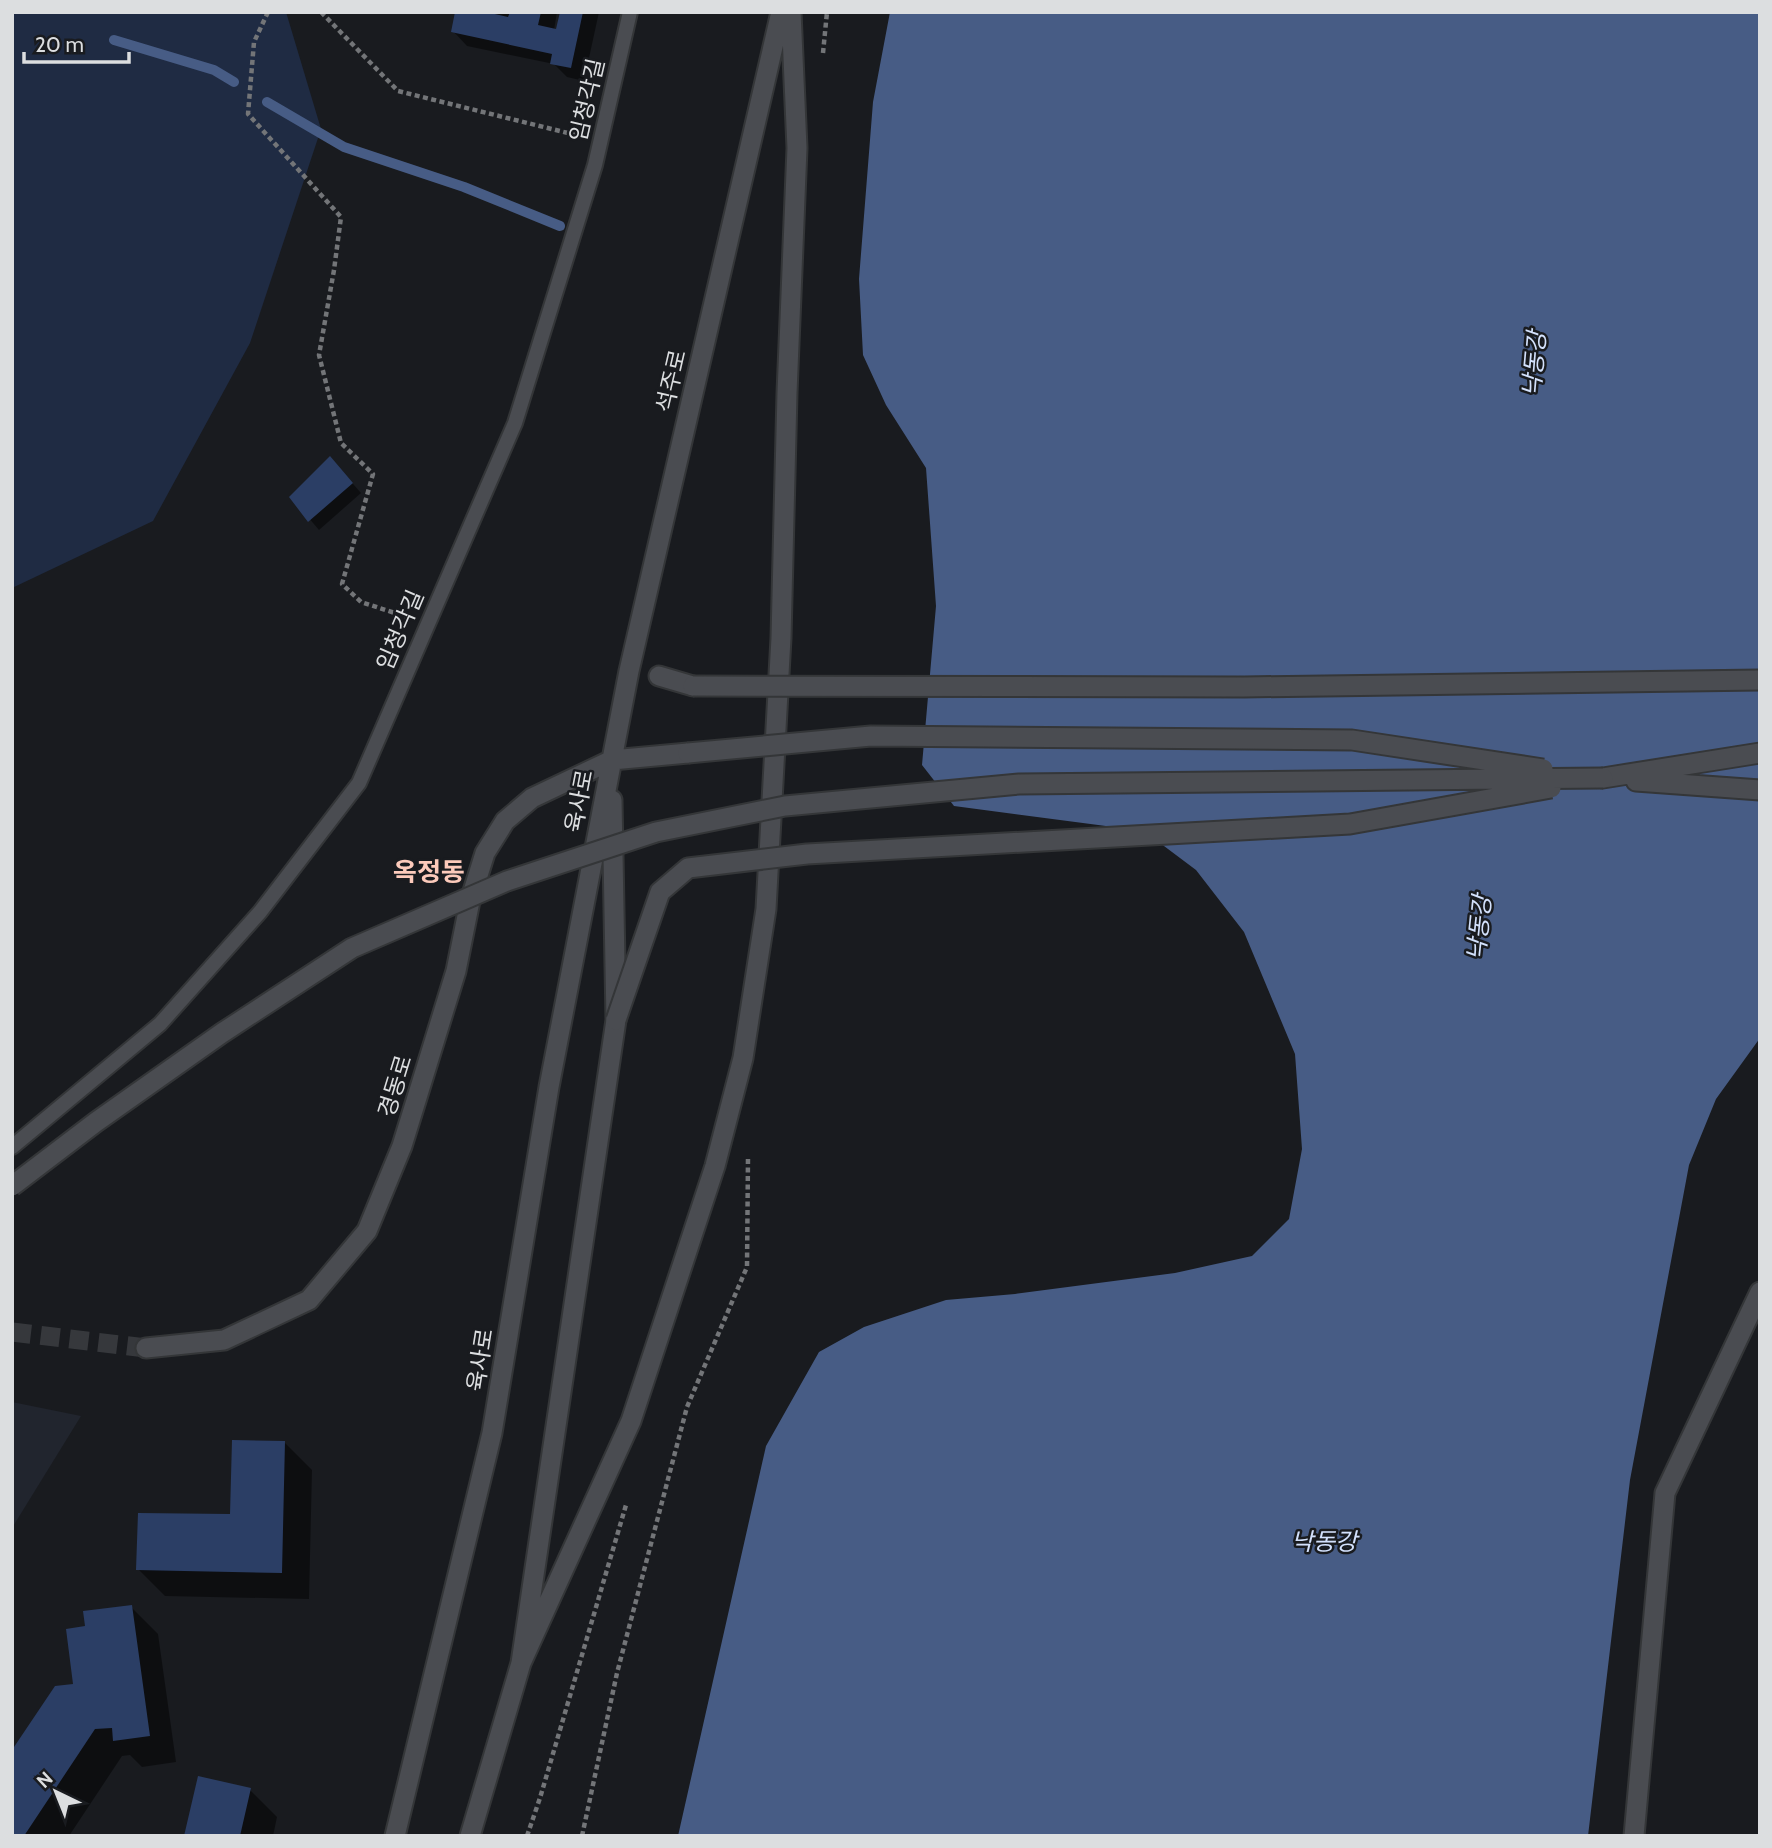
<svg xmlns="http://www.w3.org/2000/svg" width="1772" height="1848" viewBox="0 0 1772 1848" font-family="Cabin,'Noto Sans KR',sans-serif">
	<rect width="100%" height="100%" fill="#191b1f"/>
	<path fill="#21252e" d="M12 1402 81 1416 12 1528Z"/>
	<path fill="#1f2b43" d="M12 12H286L321 129 250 343 153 521 12 588Z"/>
	<path fill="#475c85" d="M890 12H1760V1038L1716 1099 1689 1165 1630 1480 1588 1836H678L766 1446 819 1352 864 1327 946 1300 1015 1294 1175 1273 1252 1256 1289 1219 1302 1149 1295 1054 1244 932 1196 870 1144 831 954 806 922 765 936 606 926 468 886 405 863 355 859 279 873 102Z"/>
	<path fill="#0007" d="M457 12H557L554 30 558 31 562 12H599L584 81 567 77 554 64 467 46 453 31Z
		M339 468 361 493 319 530 291 497Z
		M285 1443 312 1470 309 1599 165 1596 138 1569 231 1516Z
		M131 1607 158 1634 176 1762 142 1767 130 1755 122 1756 69 1836H12L75 1685 87 1627Z
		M250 1790 277 1817 273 1836H186Z"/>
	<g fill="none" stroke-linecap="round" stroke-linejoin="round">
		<path stroke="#475c85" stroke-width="10" d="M114 40 214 70 234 82
			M267 102 344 147 464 187 560 226"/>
	</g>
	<path fill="#2b3e65" d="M455 12H486L508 17 510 12H541L538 25 556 29 560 12H583L571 68 550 64 552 54 451 32Z
		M330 456 353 483 308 522 289 497Z
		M232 1440 285 1441 282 1573 136 1570 138 1513 230 1514Z
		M132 1605 150 1736 113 1741 112 1728 95 1729 24 1836H12V1750L55 1686 73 1684 66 1629 85 1626 83 1611Z
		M198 1776 251 1788 240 1836H184Z"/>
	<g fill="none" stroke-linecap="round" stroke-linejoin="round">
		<path stroke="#36383c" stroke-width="19" stroke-dasharray="19 10" stroke-linecap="butt" d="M12 1332 146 1348"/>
		<g stroke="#343638" stroke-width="18">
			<path id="service" d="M12 1147 160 1024 260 912 359 783 515 423 595 165 630 12"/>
		</g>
		<g stroke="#343638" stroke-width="23">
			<path id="pedestrian" d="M659 676 693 686
				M1634 1836 1665 1493 1760 1292"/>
		</g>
		<g stroke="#343638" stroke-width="23">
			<path id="tertiary" d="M1603 778 1760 753
				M1636 781 1760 790
				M146 1348 224 1340 309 1300 367 1231 402 1146 456 971 470 901 485 853 505 821 532 798 612 760 688 753
				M521 1663 631 1421 715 1166 743 1058 766 909 781 638 787 393 797 148 791 12
				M395 1836 492 1433 549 1087 629 671 781 12
				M470 1836 521 1663 616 1020 612 800"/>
		</g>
		<path stroke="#737578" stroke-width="4.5" stroke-dasharray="5 3.5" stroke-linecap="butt" d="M268 12 254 42 248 114 341 217 334 270 319 355 341 443 373 474 342 584 361 602 407 617
			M321 12 398 91 576 135
			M823 53 827 12
			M527 1836 540 1798 626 1505
			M582 1836 617 1673 687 1407 747 1267 748 1157"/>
		<use href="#service" stroke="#4a4c51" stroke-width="14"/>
		<use href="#pedestrian" stroke="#4a4c51" stroke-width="19"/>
		<use href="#tertiary" stroke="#4a4c51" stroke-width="19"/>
		<g stroke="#343638" stroke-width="23" stroke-linecap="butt">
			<path id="pedestrian-bridge" d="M693 686 1244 687 1760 680"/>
		</g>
		<g stroke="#343638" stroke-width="23" stroke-linecap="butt">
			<path id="tertiary-bridge" d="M688 753 871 736 1352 740 1543 769
				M616 1020 660 892 688 868 807 854 1350 824 1551 788
				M12 1186 96 1122 222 1033 352 948 507 881 656 832 785 806 1019 784 1603 778"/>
		</g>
		<use href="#pedestrian-bridge" stroke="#4a4c51" stroke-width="19"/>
		<use href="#tertiary-bridge" stroke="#4a4c51" stroke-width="19"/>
	</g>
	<g text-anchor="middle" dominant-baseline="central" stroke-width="5" stroke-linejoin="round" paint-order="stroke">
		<g font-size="23" fill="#dcdee0" stroke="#191b1f">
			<text transform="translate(587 100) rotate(-77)">임청각길</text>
			<text transform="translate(671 381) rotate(-77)">석주로</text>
			<text transform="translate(400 630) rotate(-67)">임청각길</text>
			<text transform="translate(579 801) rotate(-79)">육사로</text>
			<text transform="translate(395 1086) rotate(-73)">경동로</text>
			<text transform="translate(480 1360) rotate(-81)">육사로</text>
		</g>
		<g font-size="24" font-style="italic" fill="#d3e1fc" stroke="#191b1f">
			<text transform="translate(1534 364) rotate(-85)">낙동강</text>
			<text transform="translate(1479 928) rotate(-84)">낙동강</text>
			<text x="1324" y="1541">낙동강</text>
		</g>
		<g font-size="26" font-weight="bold" fill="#fccabb" stroke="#191b1f">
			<text x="429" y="872">옥정동</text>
		</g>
	</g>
	<rect width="1772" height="1848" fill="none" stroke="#dcdee0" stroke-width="28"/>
	<g transform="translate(56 1792) rotate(317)" stroke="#191b1f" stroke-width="5" paint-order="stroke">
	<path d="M0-5L12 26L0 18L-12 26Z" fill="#dcdee0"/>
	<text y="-10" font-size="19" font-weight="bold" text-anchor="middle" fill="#dcdee0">N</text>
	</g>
	<path d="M24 52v10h105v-10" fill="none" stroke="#dcdee0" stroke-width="3.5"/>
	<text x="35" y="52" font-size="21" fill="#dcdee0" stroke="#191b1f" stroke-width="5" paint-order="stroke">20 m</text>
</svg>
